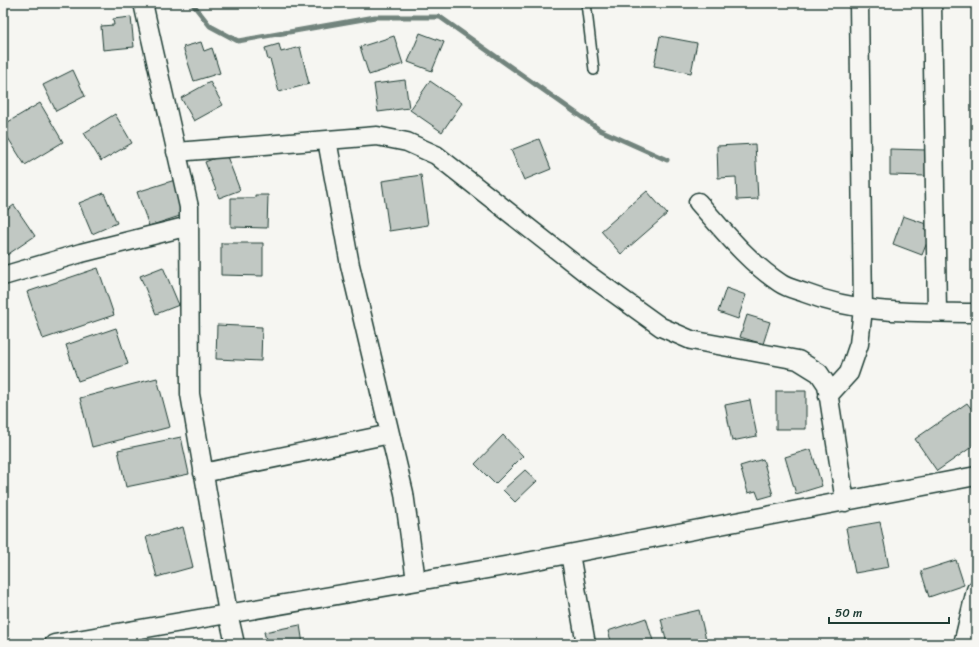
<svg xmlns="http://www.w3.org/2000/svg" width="979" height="647" viewBox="0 0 979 647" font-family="Sriracha,sans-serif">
	<rect width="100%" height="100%" fill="#f6f6f2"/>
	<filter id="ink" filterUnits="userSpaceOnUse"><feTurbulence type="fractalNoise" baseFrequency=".025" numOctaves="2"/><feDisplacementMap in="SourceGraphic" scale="8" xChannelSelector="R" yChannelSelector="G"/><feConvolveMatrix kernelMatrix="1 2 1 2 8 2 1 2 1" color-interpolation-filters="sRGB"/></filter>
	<g filter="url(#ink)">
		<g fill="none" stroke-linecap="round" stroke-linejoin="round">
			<path stroke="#72847d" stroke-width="5" d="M192 3 210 26 238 41 375 17H440L600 130 667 160"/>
		</g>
		<path fill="#c1c8c3" stroke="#1f3d34" d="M131 17 134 47 103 50 101 26 114 25 113 19Z
			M420 33 444 42 432 71 408 62Z
			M394 36 403 64 369 75 360 47Z
			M660 36 697 43 691 73 654 66Z
			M201 42 204 51 212 48 220 73 194 81 183 47Z
			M279 44 281 52 300 47 309 84 279 92 270 59 268 60 265 48Z
			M73 70 85 96 56 111 43 85Z
			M405 80 409 108 378 112 374 84Z
			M430 81 462 103 442 132 410 110Z
			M210 82 223 105 194 121 181 98Z
			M40 103 63 142 25 165 3 130V125Z
			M115 114 132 143 101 161 84 133Z
			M539 139 551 169 524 180 511 150Z
			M755 144 758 199 737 200 736 177 718 178 717 146Z
			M890 149 926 150V176L890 175Z
			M226 154 240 190 219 198 205 162Z
			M421 175 428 225 389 231 382 181Z
			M175 180 186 214 149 226 137 192Z
			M974 188H976V216H974Z
			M647 191 667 214 621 254 601 231Z
			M104 193 117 223 92 234 79 203Z
			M255 195H268L267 228 231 227V198H255Z
			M14 205 35 236 7 255 3 249V213Z
			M903 216 926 224 924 230 931 232 922 255 893 244Z
			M221 243H263V276L221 275Z
			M163 267 179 305 156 314 140 276Z
			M98 268 114 315 43 339 27 292Z
			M726 288 746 295 738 319 718 312Z
			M747 315 770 322 763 344 740 337Z
			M217 325 262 327 261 361 216 359Z
			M116 328 128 364 78 381 66 345Z
			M157 378 170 427 92 447 80 398Z
			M776 391H806V429H776Z
			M750 400 757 436 732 441 725 405Z
			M967 403 976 415V444L937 471 915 439Z
			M503 435 523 456 495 484 475 464Z
			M181 437 189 474 126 487 118 450Z
			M811 449 822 486 796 494 785 457Z
			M763 459 773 495 759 499 756 491 748 493 740 466Z
			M525 470 537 481 515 502 503 490Z
			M880 522 889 567 855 573 846 528Z
			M183 527 193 567 157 577 146 537Z
			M956 560 964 585 929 597 921 571Z
			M699 610 707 644H667L661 619Z
			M646 618 654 644H612L608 631Z
			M300 625 303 644H267L264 632Z"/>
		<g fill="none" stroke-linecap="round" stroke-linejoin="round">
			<g stroke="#1f3d34" stroke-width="12">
				<path id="lane" d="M586 3 594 70"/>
			</g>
			<g stroke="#1f3d34" stroke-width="21">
				<path id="street" d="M143 3 189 207 190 394 228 613 235 644
					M932 3 937 312
					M327 140 350 265 404 493 416 581
					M176 152 377 136 407 142 436 155 586 273 661 327 691 340 798 360 819 373 827 385 845 502
					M698 202C723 230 748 262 780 283 787 288 797 290 805 293 862 315 917 312 976 313
					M3 276 81 253 189 226
					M828 396 849 373 859 344 863 309 859 3
					M203 473 390 434
					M570 554 586 644
					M54 644 516 564 976 476
					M963 644 976 590"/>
			</g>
			<use href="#lane" stroke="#f6f6f2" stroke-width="9"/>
			<use href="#street" stroke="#f6f6f2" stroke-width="18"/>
		</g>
	</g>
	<rect width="979" height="647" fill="none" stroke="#f6f6f2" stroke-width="16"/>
	<rect x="8" y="8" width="963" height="631" fill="none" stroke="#1f3d34" stroke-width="1.5" filter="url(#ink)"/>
	<path d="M829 617v6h120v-6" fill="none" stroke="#1f3d34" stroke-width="2"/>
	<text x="835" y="617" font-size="12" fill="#1f3d34" stroke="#f6f6f2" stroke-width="3" paint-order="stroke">50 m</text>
</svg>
